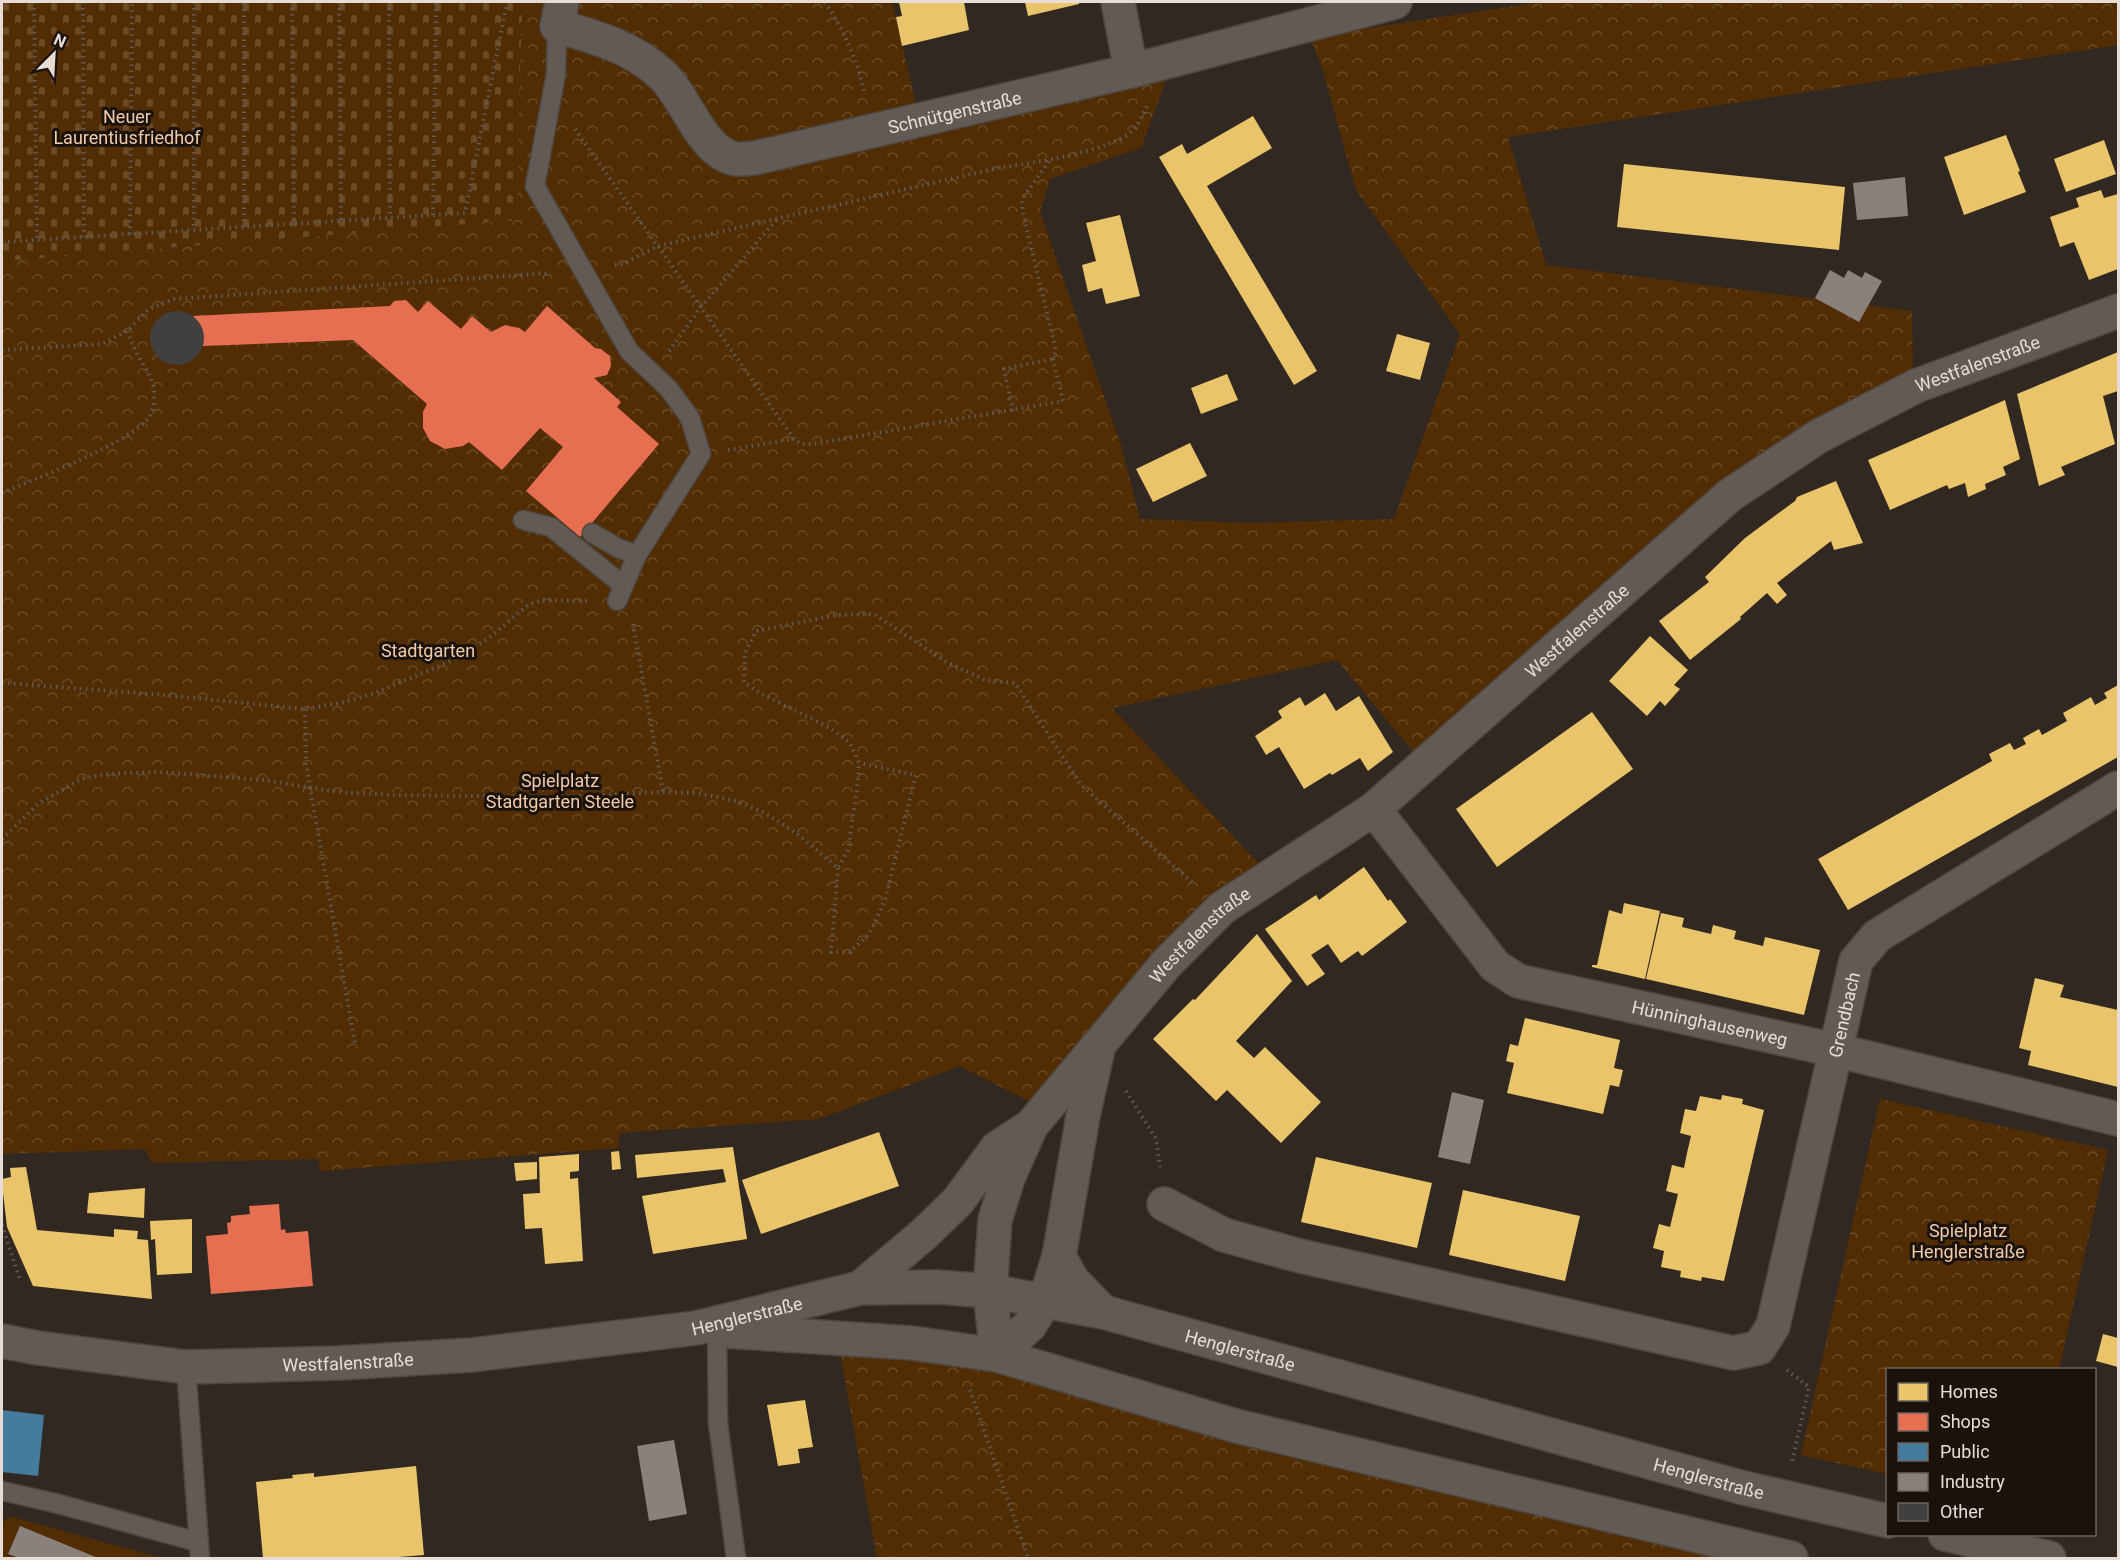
<svg xmlns="http://www.w3.org/2000/svg" width="2120" height="1560" viewBox="0 0 2120 1560" font-family="Roboto,sans-serif">
	<defs>
		<pattern id="forest-crowns" width="20" height="18" patternUnits="userSpaceOnUse" patternTransform="scale(1.5)"><rect width="20" height="18" fill="#522d04"/><path d="M2 6a3 3 0 1 1 6 0M12 15a3 3 0 1 1 6 0" fill="none" stroke="#6b4b28"/></pattern>
		<pattern id="cemetery-stones" width="16" height="16" patternUnits="userSpaceOnUse" patternTransform="scale(1.5)"><rect width="16" height="16" fill="#522d04"/><path d="M2 7V4a2 2 0 0 1 4 0v3zM10 15v-3a2 2 0 0 1 4 0v3z" fill="#6b4b28"/></pattern>
	</defs>
	<rect width="100%" height="100%" fill="#312921"/>
	<path fill="#522d04" d="M12 1517 162 1558H2V1522Z"/>
	<path fill="url(#forest-crowns)" d="M525 2H892L919 117 736 161 630 60 738 164 1170 70 1141 148 1050 179 1040 212 1120 442 1140 519 1250 523 1394 519 1460 334 1356 190 1322 67 1310 37 1540 2H2118V45L1508 137 1546 265 1912 311 1913 380 1818 429 1420 760 1337 660 1112 708 1265 870 1038 1106 960 1066 819 1119 619 1133V1148L320 1171 319 1159 152 1163 145 1149 2 1154V261L516 220 520 69 522 15Z
		M1880 1099 2108 1150 2059 1369 1888 1370 1887 1474 1801 1455Z
		M838 1341 917 1348 1750 1558H877Z"/>
	<path fill="url(#cemetery-stones)" d="M2 2H525L522 15 520 69 517 220 2 261Z"/>
	<path fill="#e9c46a" d="M899 2H964L969 30 902 46 896 17 902 16Z
		M1025 2H1079V4L1028 16Z
		M1253 116 1272 148 1207 186 1317 371 1294 385 1159 157 1182 144 1187 154Z
		M2006 135 2020 171 2018 172 2026 192 1964 215 1944 157Z
		M2104 140 2116 174 2066 192 2054 159Z
		M1624 164 1845 187 1839 250 1617 227Z
		M2101 190 2104 198 2118 194V269L2089 280 2074 242 2060 247 2050 217 2079 207 2076 198Z
		M1120 215 1140 296 1106 304 1102 288 1088 292 1082 265 1096 261 1086 223Z
		M1397 334 1430 343 1420 380 1386 371Z
		M2118 352V391L2103 396 2115 444 2061 467 2065 475 2039 486 2017 394Z
		M1227 374 1238 400 1201 414 1191 388Z
		M2005 400 2020 459 2003 467 2006 475 1985 484 1986 489 1968 497 1965 483 1949 489 1947 485 1890 510 1868 460Z
		M1190 443 1207 476 1153 502 1136 469Z
		M1836 481 1863 543 1834 550 1831 541 1777 583 1787 595 1777 604 1767 593 1740 617 1741 619 1690 660 1659 621 1709 582 1705 577 1745 538 1795 501 1797 497Z
		M1650 636 1688 670 1674 685 1680 689 1665 706 1660 701 1647 716 1609 681Z
		M2118 685V757L1848 910 1818 859 1992 761 1989 754 2010 743 2014 750 2026 744 2023 738 2039 729 2042 735 2067 721 2063 713 2091 697 2095 705 2107 698 2104 693Z
		M1325 693 1336 711 1359 696 1393 752 1368 771 1360 758 1332 775 1330 773 1304 789 1279 747 1266 755 1255 736 1282 718 1278 711 1300 697 1305 706Z
		M1592 712 1633 769 1497 867 1456 809Z
		M1364 867 1388 901 1390 899 1407 922 1362 956 1358 951 1341 963 1328 944 1311 955 1325 974 1307 986 1265 929 1316 895 1319 900Z
		M1624 903 1660 911 1645 979 1592 967V965H1597L1609 910 1622 914Z
		M1661 913 1684 918 1682 927 1711 934 1713 925 1736 931 1734 939 1763 946 1765 937 1820 950 1804 1015 1646 979Z
		M1257 934 1292 981 1236 1041 1254 1058 1265 1047 1321 1102 1281 1143 1227 1090 1216 1101 1153 1039 1193 999 1195 1000Z
		M2035 978 2064 985 2060 997 2118 1010V1087L2028 1065 2031 1051 2019 1048Z
		M1525 1018 1620 1040 1614 1068 1623 1070 1619 1087 1610 1085 1603 1114 1507 1093 1514 1063 1506 1061 1510 1044 1518 1046Z
		M1722 1095 1743 1099 1742 1104 1764 1110 1724 1281 1702 1277 1701 1281 1680 1277 1681 1271 1661 1267 1664 1251 1653 1248 1659 1224 1670 1227 1678 1194 1666 1191 1672 1165 1684 1168 1687 1153 1691 1136 1680 1133 1685 1109 1696 1111 1700 1096 1721 1100Z
		M879 1132 899 1186 761 1234 742 1180Z
		M733 1147 747 1239 653 1254 642 1196 726 1182 723 1169 637 1178 635 1155Z
		M619 1151 621 1169 612 1170 611 1152Z
		M579 1154V1171L570 1172V1179L578 1178 583 1261 545 1264 542 1228 525 1229 523 1194 540 1193 539 1157Z
		M1316 1157 1432 1183 1417 1248 1301 1222Z
		M537 1162V1179L516 1181 514 1163Z
		M26 1167 37 1230 114 1237V1229L138 1231 137 1239 148 1240 152 1299 33 1286 7 1227 2 1184V1179L11 1177 10 1168Z
		M145 1188 144 1218 87 1213 89 1193Z
		M1463 1190 1580 1216 1565 1281 1449 1255Z
		M192 1219V1273L157 1275 155 1239 151 1240 150 1221Z
		M2103 1334 2118 1338V1367L2096 1361Z
		M805 1400 813 1447 798 1449 800 1463 778 1466 767 1405Z
		M416 1466 424 1555 386 1558H263L256 1482 293 1478 292 1475 314 1473V1477Z"/>
	<path fill="#e76f51" d="M406 300 418 312 428 301 461 329 472 316 491 332 505 325 519 328 525 332 547 306 595 348 601 349 610 356 611 366 607 375 594 378 621 402 617 407 659 444 580 537 526 491 563 447 540 428 502 470 469 442 463 446 445 449 430 441 423 428V412L427 404 353 340 203 346V331L193 316 390 306 394 301Z
		M279 1204 281 1230 285 1229 286 1233 308 1231 313 1286 211 1294 206 1236 228 1234 227 1223 231 1222V1216L250 1214 249 1206Z"/>
	<path fill="#457b9d" d="M2 1410 44 1415 38 1476 2 1472Z"/>
	<path fill="#8a817c" d="M1905 177 1908 216 1857 220 1853 183Z
		M1830 270 1844 278 1848 270 1862 278 1865 272 1882 281 1859 322 1815 298Z
		M1452 1092 1484 1100 1470 1164 1438 1157Z
		M674 1440 687 1514 649 1521 637 1446Z
		M20 1526 98 1558H19L8 1554Z"/>
	<path fill="#41403f" d="M150 338a27 27 0 1 1 54 0a27 27 0 1 1-54 0Z"/>
	<g fill="none" stroke-linecap="round" stroke-linejoin="round">
		<g stroke="#4e4640" stroke-width="21">
			<path id="lane" d="M557 26 556 74 535 186 629 351 669 389 690 418 701 454 637 555 617 601
				M523 520 551 527 624 586
				M592 533 618 548 637 555
				M717 1331 718 1423 736 1558
				M186 1367 200 1558
				M2 1491 55 1503 198 1542"/>
		</g>
		<g stroke="#4e4640" stroke-width="36">
			<g id="street">
				<path id="s1" d="M562 2 557 26C595 37 632 47 661 74 686 96 701 153 736 159 742 160 749 158 755 158L1131 71 1395 2"/>
				<path d="M1118 2 1131 71"/>
				<path id="s2" d="M1374 809 1495 966 1518 981 1835 1050 2118 1119"/>
				<path id="s3" d="M1164 1204 1224 1235 1300 1256 1733 1353 1759 1348 1773 1326 1856 961 1877 936 2118 788"/>
				<path d="M1059 1256 1072 1280 1103 1312"/>
				<path d="M860 1288 924 1234 958 1201 997 1148 1031 1126"/>
				<path id="s4" d="M997 1355 990 1291 995 1220 1008 1178 1031 1126 1167 963 1222 908 1374 809 1730 495 1819 436 1916 386 2118 311"/>
				<path d="M997 1355 1030 1325 1045 1301 1059 1256 1083 1116 1098 1049"/>
			</g>
		</g>
		<g stroke="#4e4640" stroke-width="36">
			<g id="secondary">
				<path d="M725 1331 912 1343 997 1355 1236 1426 1791 1558"/>
				<path id="s5" d="M2 1341 38 1348 186 1367 339 1363 472 1355 696 1328 860 1288 937 1287 990 1291 1103 1312 1744 1488 1888 1521"/>
				<path d="M1945 1534 2049 1558"/>
			</g>
		</g>
		<path stroke="#615b56" stroke-width="4" stroke-dasharray="1.5 4.5" stroke-linecap="butt" d="M34 2 37 240
			M83 2 84 237
			M194 2V230
			M292 2 294 223
			M339 2 341 221
			M389 2 390 218
			M825 2C844 30 858 62 865 95
			M575 129 794 439 801 444H813L1063 401 1053 359 1056 351 1022 209 1023 198 1049 161
			M433 215 436 2
			M244 227V2
			M130 234 132 2
			M2 242 465 213 507 2
			M615 265 623 264 658 246 998 168C1029 163 1115 152 1135 128 1140 121 1144 112 1148 104
			M2 350 102 344 127 331 149 309 174 299 551 273
			M669 351 701 307 778 218
			M1013 411 1004 369 1053 359
			M728 450 794 439
			M2 493C32 480 133 442 149 417 153 410 155 402 154 395 154 379 146 370 139 357 134 349 131 340 127 331
			M633 624 663 792
			M2 683 165 695 305 709 341 703 375 693 451 661 489 638 529 604 544 600 588 601
			M305 709 306 764 355 1044
			M2 839 38 804 81 779 106 774 160 772 263 780 337 792 393 795 559 797 663 792 697 793 736 801 765 813 796 833 838 868 848 850 858 782 859 763 850 743 830 728 760 693 744 682 745 653 756 631 837 615 874 614 945 661 985 680 1015 683 1081 785 1194 884
			M838 868 831 952H850L870 933 885 900 916 775 859 763
			M1126 1091 1156 1139 1160 1167
			M2 1225 20 1280
			M1787 1370 1809 1387 1792 1462
			M970 1390 1028 1558"/>
		<use href="#lane" stroke="#625b55" stroke-width="18"/>
		<use href="#street" stroke="#625b55" stroke-width="33"/>
		<use href="#secondary" stroke="#625b55" stroke-width="33"/>
	</g>
	<g text-anchor="middle" dominant-baseline="central" stroke-width="6" stroke-linejoin="round" paint-order="stroke">
		<g font-size="18" fill="#e8ddd5" stroke="#19120d">
			<text stroke="none"><textPath href="#s1" startOffset="480">Schnütgenstraße</textPath></text>
			<text stroke="none"><textPath href="#s4" startOffset="1464">Westfalenstraße</textPath></text>
			<text stroke="none"><textPath href="#s4" startOffset="978">Westfalenstraße</textPath></text>
			<text stroke="none"><textPath href="#s4" startOffset="492">Westfalenstraße</textPath></text>
			<text stroke="none"><textPath href="#s3" startOffset="962">Grendbach</textPath></text>
			<text stroke="none"><textPath href="#s2" startOffset="422">Hünninghausenweg</textPath></text>
			<text stroke="none"><textPath href="#s5" startOffset="750">Henglerstraße</textPath></text>
			<text stroke="none"><textPath href="#s5" startOffset="1254">Henglerstraße</textPath></text>
			<text stroke="none"><textPath href="#s5" startOffset="348">Westfalenstraße</textPath></text>
			<text stroke="none"><textPath href="#s5" startOffset="1740">Henglerstraße</textPath></text>
		</g>
		<g font-size="18" fill="#f3cba9" stroke="#19120d">
			<text x="127" y="116">Neuer<tspan x="127" dy="21">Laurentiusfriedhof</tspan></text>
			<text x="428" y="650">Stadtgarten</text>
			<text x="560" y="780">Spielplatz<tspan x="560" dy="21">Stadtgarten Steele</tspan></text>
			<text x="1968" y="1230">Spielplatz<tspan x="1968" dy="21">Henglerstraße</tspan></text>
		</g>
	</g>
	<rect width="2120" height="1560" fill="none" stroke="#e8ddd5" stroke-width="6"/>
	<rect x="1886" y="1368" width="210" height="168" fill="#19120d" stroke="#6c635d" stroke-width="1.5"/>
	<rect x="1898" y="1383" width="30" height="18" fill="#e9c46a" stroke="#6c635d" stroke-width="1.5"/>
	<text x="1940" y="1398" font-size="18" fill="#e8ddd5">Homes</text>
	<rect x="1898" y="1413" width="30" height="18" fill="#e76f51" stroke="#6c635d" stroke-width="1.5"/>
	<text x="1940" y="1428" font-size="18" fill="#e8ddd5">Shops</text>
	<rect x="1898" y="1443" width="30" height="18" fill="#457b9d" stroke="#6c635d" stroke-width="1.5"/>
	<text x="1940" y="1458" font-size="18" fill="#e8ddd5">Public</text>
	<rect x="1898" y="1473" width="30" height="18" fill="#8a817c" stroke="#6c635d" stroke-width="1.5"/>
	<text x="1940" y="1488" font-size="18" fill="#e8ddd5">Industry</text>
	<rect x="1898" y="1503" width="30" height="18" fill="#41403f" stroke="#6c635d" stroke-width="1.5"/>
	<text x="1940" y="1518" font-size="18" fill="#e8ddd5">Other</text>
	<g transform="translate(54 54) rotate(24)" stroke="#19120d" stroke-width="4.5" paint-order="stroke">
	<path d="M0-4.5L10 22L0 15L-10 22Z" fill="#e8ddd5"/>
	<text y="-9" font-size="16" font-weight="bold" text-anchor="middle" fill="#e8ddd5">N</text>
	</g>
</svg>
